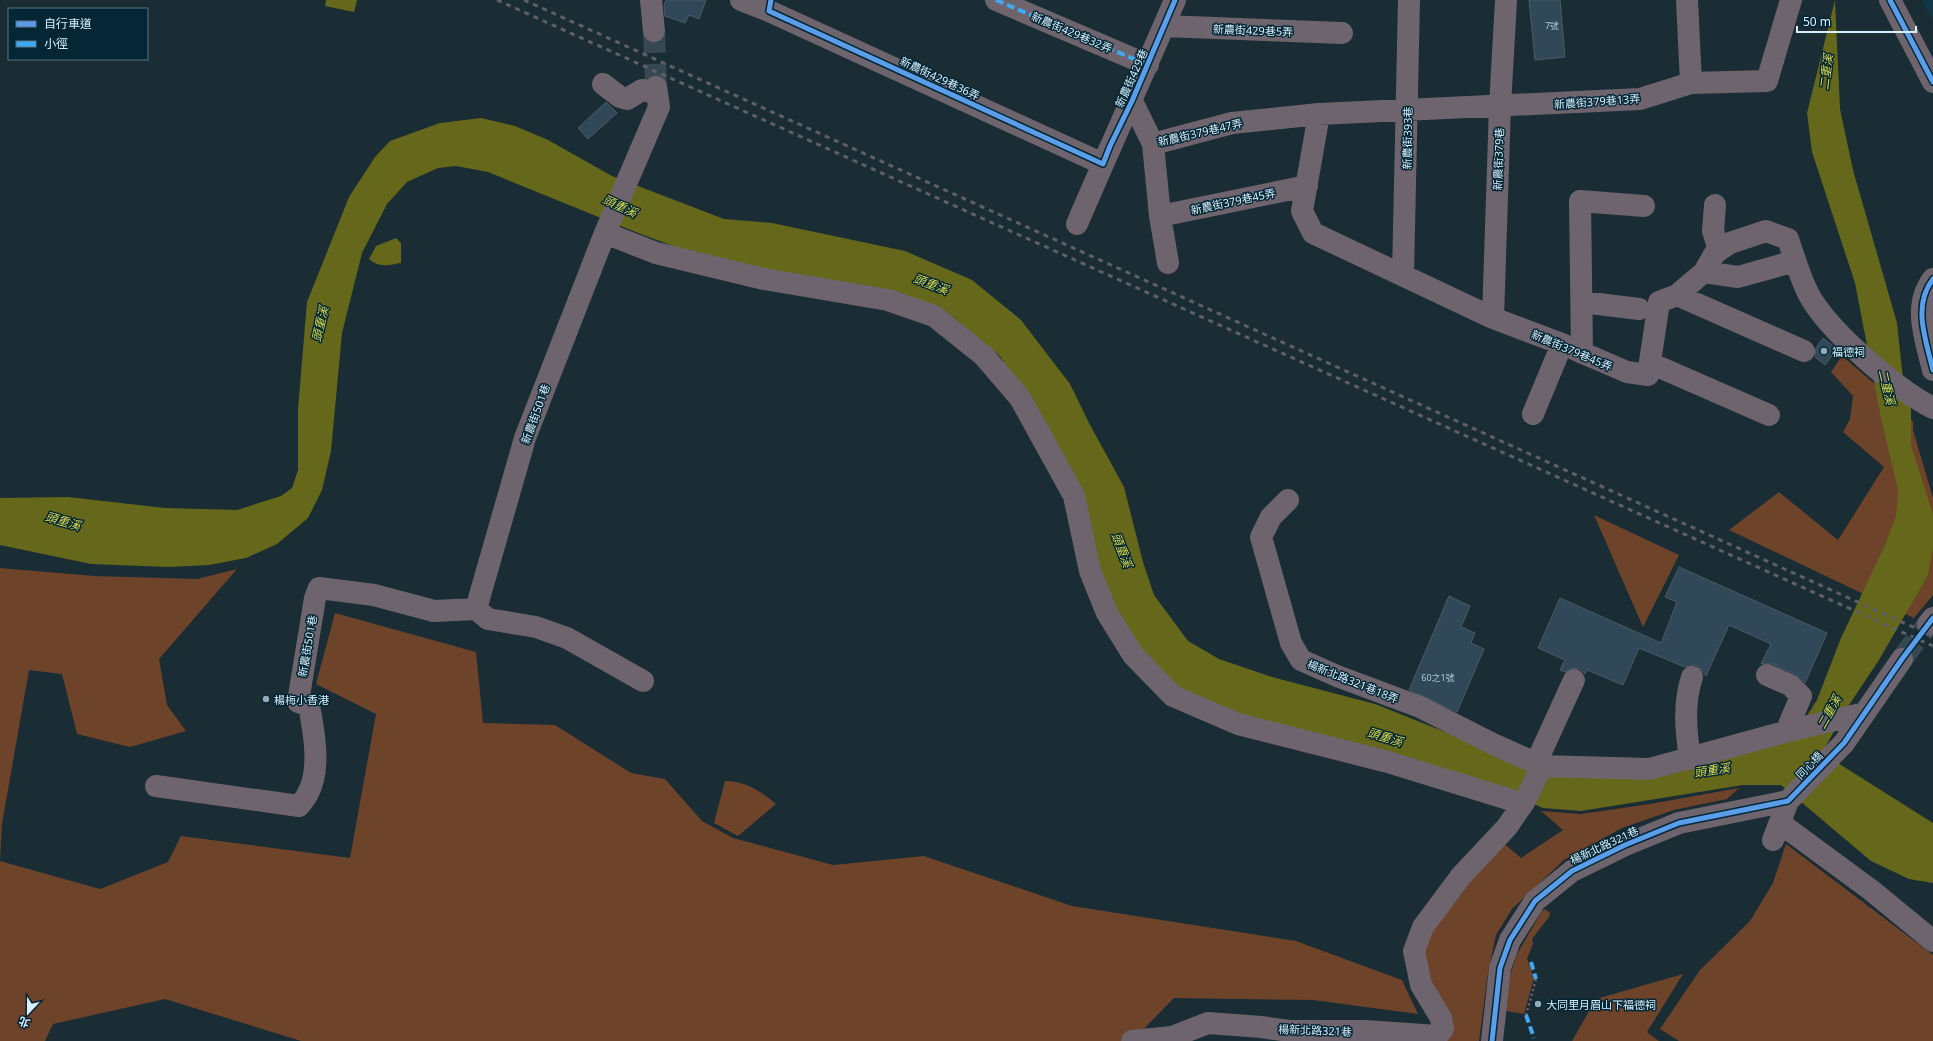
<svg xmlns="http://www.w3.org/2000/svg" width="1933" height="1041" viewBox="0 0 1933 1041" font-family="'Noto Sans','Noto Sans TC',sans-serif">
	<rect width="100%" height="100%" fill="#1a2c34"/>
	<path fill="#113646" d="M1921 0H1933V21Z"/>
	<path fill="#6d432a" d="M1842 356 1902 407 1913 422V430L1933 498V595L1914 618 1729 530 1779 492 1838 540 1884 467 1843 432 1850 419 1853 396 1831 372Z
		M1594 515 1679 555 1643 627Z
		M0 568 94 576 197 579 237 569 159 659 167 705 186 731 130 747 77 734 62 674 29 670 2 824 0 861 100 889 168 862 181 836 350 858 376 714 316 684 335 613 476 652 483 723 555 725 631 773 665 779 702 821 733 838 833 865 924 856 1072 906 1296 941 1402 980 1418 1014 1313 1000 1174 998 1132 1041H301L165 999 53 1024 45 1041H0Z
		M725 781C746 781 760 791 776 804L738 836 714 823Z
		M1739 788 1727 799 1674 810 1622 828 1564 860 1512 909 1496 935 1488 973 1479 1041H1439L1422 944 1501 841 1521 858 1563 830 1541 811 1581 814 1650 804Z
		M1786 844 1933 955V1041H1679L1660 1029 1700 970 1750 921 1773 883Z
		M1545 909 1550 913 1549 917 1532 939 1533 944 1527 959 1534 978 1524 1014 1506 1011 1510 976 1517 954 1542 911Z
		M1683 974 1647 1032 1659 1041H1572L1596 999Z"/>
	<path fill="#65681a" d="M326 0H357L354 12 325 6Z
		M1835 0 1840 109 1853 170 1897 323 1903 379 1911 409V445L1933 515V547L1928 575 1879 660 1847 708 1822 753 1933 823V883L1909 879 1871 861 1781 785H1743L1581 811 1543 808 1512 795 1236 717 1179 690 1128 636 1024 394 1000 356 949 314 896 292 785 275 692 253 638 233 488 172 456 166 438 168 407 182 387 204 362 253 342 333 331 451 322 490 308 518 277 544 246 558 209 565 169 567 91 564 0 545V498L68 497 165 508 237 510 281 496 292 488 298 470V409L307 302 349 197 375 157 390 141 440 123 481 118 515 126 548 140 612 176 724 219 772 223 905 251 972 280 1021 320 1070 384 1089 423 1124 487 1143 562 1154 595 1188 641 1219 659 1272 677 1375 704 1533 767 1621 774 1794 736 1817 700 1841 638 1885 545 1896 516 1898 490 1881 418 1855 283 1812 152 1807 113Z
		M396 238 401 243V263C389 265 379 268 369 259L376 246Z"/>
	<path fill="#314859" stroke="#4b5b67" d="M666 0H706L699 19 689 15 685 23 665 16 664 6Z
		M1529 0H1560L1565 57 1535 60Z
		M606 102 617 113 588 139 578 128Z
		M1823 338 1837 349 1825 365 1815 357 1816 348Z
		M1679 567 1827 633 1805 683 1795 674 1772 664H1761L1771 644 1729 625 1706 676 1701 669 1696 665 1685 667 1639 648 1623 685 1587 670 1585 674 1580 669 1573 668 1565 672 1560 670 1565 660 1538 648 1560 598 1661 643 1677 602 1665 597Z
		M1449 596 1470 606 1461 627 1475 633 1471 643 1484 649 1457 712 1409 690Z"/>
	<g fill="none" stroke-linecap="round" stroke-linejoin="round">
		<path stroke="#364952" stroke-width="22" stroke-dasharray="22 11" stroke-linecap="butt" d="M654 31 656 87
			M1902 659 1928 624"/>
		<path stroke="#66656c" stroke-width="2.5" stroke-dasharray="2 3" stroke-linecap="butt" d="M1526 1015 1536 979"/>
		<path stroke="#6e646d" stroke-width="22" d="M651 0 654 31
			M741 0 769 11 1103 164
			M996 0 1148 65
			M1687 0 1691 83
			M1890 0 1933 82
			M1164 26 1342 33
			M603 84 620 97 627 99 642 90 656 92
			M1132 101 1153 144 1160 216 1168 263
			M1319 114 1302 211 1313 233 1493 318 1562 344 1627 372 1648 375 1659 302 1677 295 1704 272 1715 253 1730 243 1766 231 1788 239C1794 257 1800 277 1808 293 1827 330 1896 389 1933 408
			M1153 144 1232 123 1319 114 1640 99 1691 83 1767 81 1791 0
			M1715 205 1713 231 1719 250
			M1160 216 1307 186
			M1077 224C1109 149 1143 75 1175 0
			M605 233 656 253 764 279 888 300 934 316 984 356 1020 398 1074 496 1090 571 1107 613 1133 655 1173 696 1238 724 1388 762 1508 799 1521 806
			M1704 272 1738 277 1795 261
			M1403 275 1409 0
			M1933 279C1912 306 1926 340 1933 370
			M1677 295 1804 351
			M1582 302 1639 309
			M1493 318 1500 106 1506 0
			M1582 353 1580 201 1644 206
			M1650 363 1769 415
			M1533 414 1562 344
			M1288 500 1271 517 1261 537 1291 643 1301 660 1337 676 1420 707 1493 744 1542 766 1649 769 1792 730 1865 713
			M1928 624 1933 618
			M1767 675 1790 685 1801 696 1786 732
			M643 681 567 638 536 627 488 619 476 609 525 438 605 233 659 107 656 87
			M1690 759C1686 731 1683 705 1692 677
			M1536 763 1574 680
			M156 786 299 806C302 802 306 798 308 793 321 770 314 731 309 706L298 702 315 598 319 588 374 595 434 611 476 609
			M1780 823 1871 890 1933 941
			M1773 840 1788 801 1844 743 1902 659
			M1132 1041 1172 1037 1208 1023 1261 1027 1289 1031H1365L1437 1036 1443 1029 1441 1018 1421 985 1414 951 1423 927 1461 876 1507 827 1524 802 1542 766
			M1492 1041 1500 968 1510 940 1535 901 1572 871 1625 845 1679 823 1788 801"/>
		<path stroke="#5e5f67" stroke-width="3" stroke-dasharray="5 5" stroke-linecap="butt" d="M497 0 1933 646
			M524 0 1933 636"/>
		<path stroke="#3fa9f5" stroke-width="4" stroke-dasharray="8 4" stroke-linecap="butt" d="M996 0 1148 65
			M1531 962 1536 979
			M1526 1015 1534 1038"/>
		<g stroke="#042635" stroke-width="8">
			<path id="cycleway" d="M771 0 769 11 1103 164 1110 146 1132 101 1175 0
				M1890 0 1933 82
				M1933 279C1912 306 1926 340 1933 370
				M1492 1041 1500 968 1510 940 1535 901 1572 871 1625 845 1679 823 1788 801 1844 743 1902 659 1933 618"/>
		</g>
		<use href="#cycleway" stroke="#5a9eea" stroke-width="5"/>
	</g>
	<g fill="#96abb7" stroke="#042635" stroke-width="1.5">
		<circle cx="1824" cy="351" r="4"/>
		<circle cx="266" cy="699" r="4"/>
		<circle cx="1538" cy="1004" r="4"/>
	</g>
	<g text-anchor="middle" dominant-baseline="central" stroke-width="3" stroke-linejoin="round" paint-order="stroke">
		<g font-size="9" fill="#aec6d4">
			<text x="1552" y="25">7號</text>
			<text x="1438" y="677">60之1號</text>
		</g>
		<g font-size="11" fill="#d8f0fd" stroke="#042635">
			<text transform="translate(1253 30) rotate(2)">新農街429巷5弄</text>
			<text transform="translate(1072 32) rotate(23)">新農街429巷32弄</text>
			<text transform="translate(940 78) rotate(25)">新農街429巷36弄</text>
			<text transform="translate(1131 78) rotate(-66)">新農街429巷</text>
			<text transform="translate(1597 101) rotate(-4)">新農街379巷13弄</text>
			<text transform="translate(1200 132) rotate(-13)">新農街379巷47弄</text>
			<text transform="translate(1407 138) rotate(-89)">新農街393巷</text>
			<text transform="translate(1498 159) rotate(-88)">新農街379巷</text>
			<text transform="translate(1233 201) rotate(-12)">新農街379巷45弄</text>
			<text transform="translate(1572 350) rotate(23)">新農街379巷45弄</text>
			<text transform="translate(535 414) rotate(-70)">新農街501巷</text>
			<text transform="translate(307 646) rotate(-80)">新農街501巷</text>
			<text transform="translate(1353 681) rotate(22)">楊新北路321巷18弄</text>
			<text transform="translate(1809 765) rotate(-46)">同心橋</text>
			<text transform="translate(1604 845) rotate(-25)">楊新北路321巷</text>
			<text transform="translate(1315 1030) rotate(2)">楊新北路321巷</text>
		</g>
		<g font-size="11" fill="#d8f0fd" stroke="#042635" text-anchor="start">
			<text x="1832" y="351">福德祠</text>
			<text x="274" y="699">楊梅小香港</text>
			<text x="1546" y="1004">大同里月眉山下福德祠</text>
		</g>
		<g font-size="12" font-style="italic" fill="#d9dd4f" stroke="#042635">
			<text transform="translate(1826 72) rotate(-83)">二重溪</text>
			<text transform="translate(620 206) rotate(25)">頭重溪</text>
			<text transform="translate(931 284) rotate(21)">頭重溪</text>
			<text transform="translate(320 324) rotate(-77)">頭重溪</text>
			<text transform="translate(1887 387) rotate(77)">二重溪</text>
			<text transform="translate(63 521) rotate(16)">頭重溪</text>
			<text transform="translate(1122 550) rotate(69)">頭重溪</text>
			<text transform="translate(1829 712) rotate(-61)">二重溪</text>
			<text transform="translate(1385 737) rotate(17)">頭重溪</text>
			<text transform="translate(1712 770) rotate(-8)">頭重溪</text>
		</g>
	</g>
	<rect x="8" y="8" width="140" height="52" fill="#042635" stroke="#597785"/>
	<rect x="16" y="21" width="20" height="6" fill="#5a9eea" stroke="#597785"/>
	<text x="44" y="28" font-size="12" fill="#d8f0fd">自行車道</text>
	<rect x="16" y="41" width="20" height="6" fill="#3fa9f5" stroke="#597785"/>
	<text x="44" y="48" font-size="12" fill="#d8f0fd">小徑</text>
	<g transform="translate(28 1013) rotate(202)" stroke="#042635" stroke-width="3" paint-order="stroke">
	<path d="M0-3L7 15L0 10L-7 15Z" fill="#d8f0fd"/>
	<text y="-6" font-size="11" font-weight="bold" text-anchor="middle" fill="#d8f0fd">北</text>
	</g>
	<path d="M1797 26v6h119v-6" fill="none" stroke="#d8f0fd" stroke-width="2"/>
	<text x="1803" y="26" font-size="12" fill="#d8f0fd" stroke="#042635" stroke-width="3" paint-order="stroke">50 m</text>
</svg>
